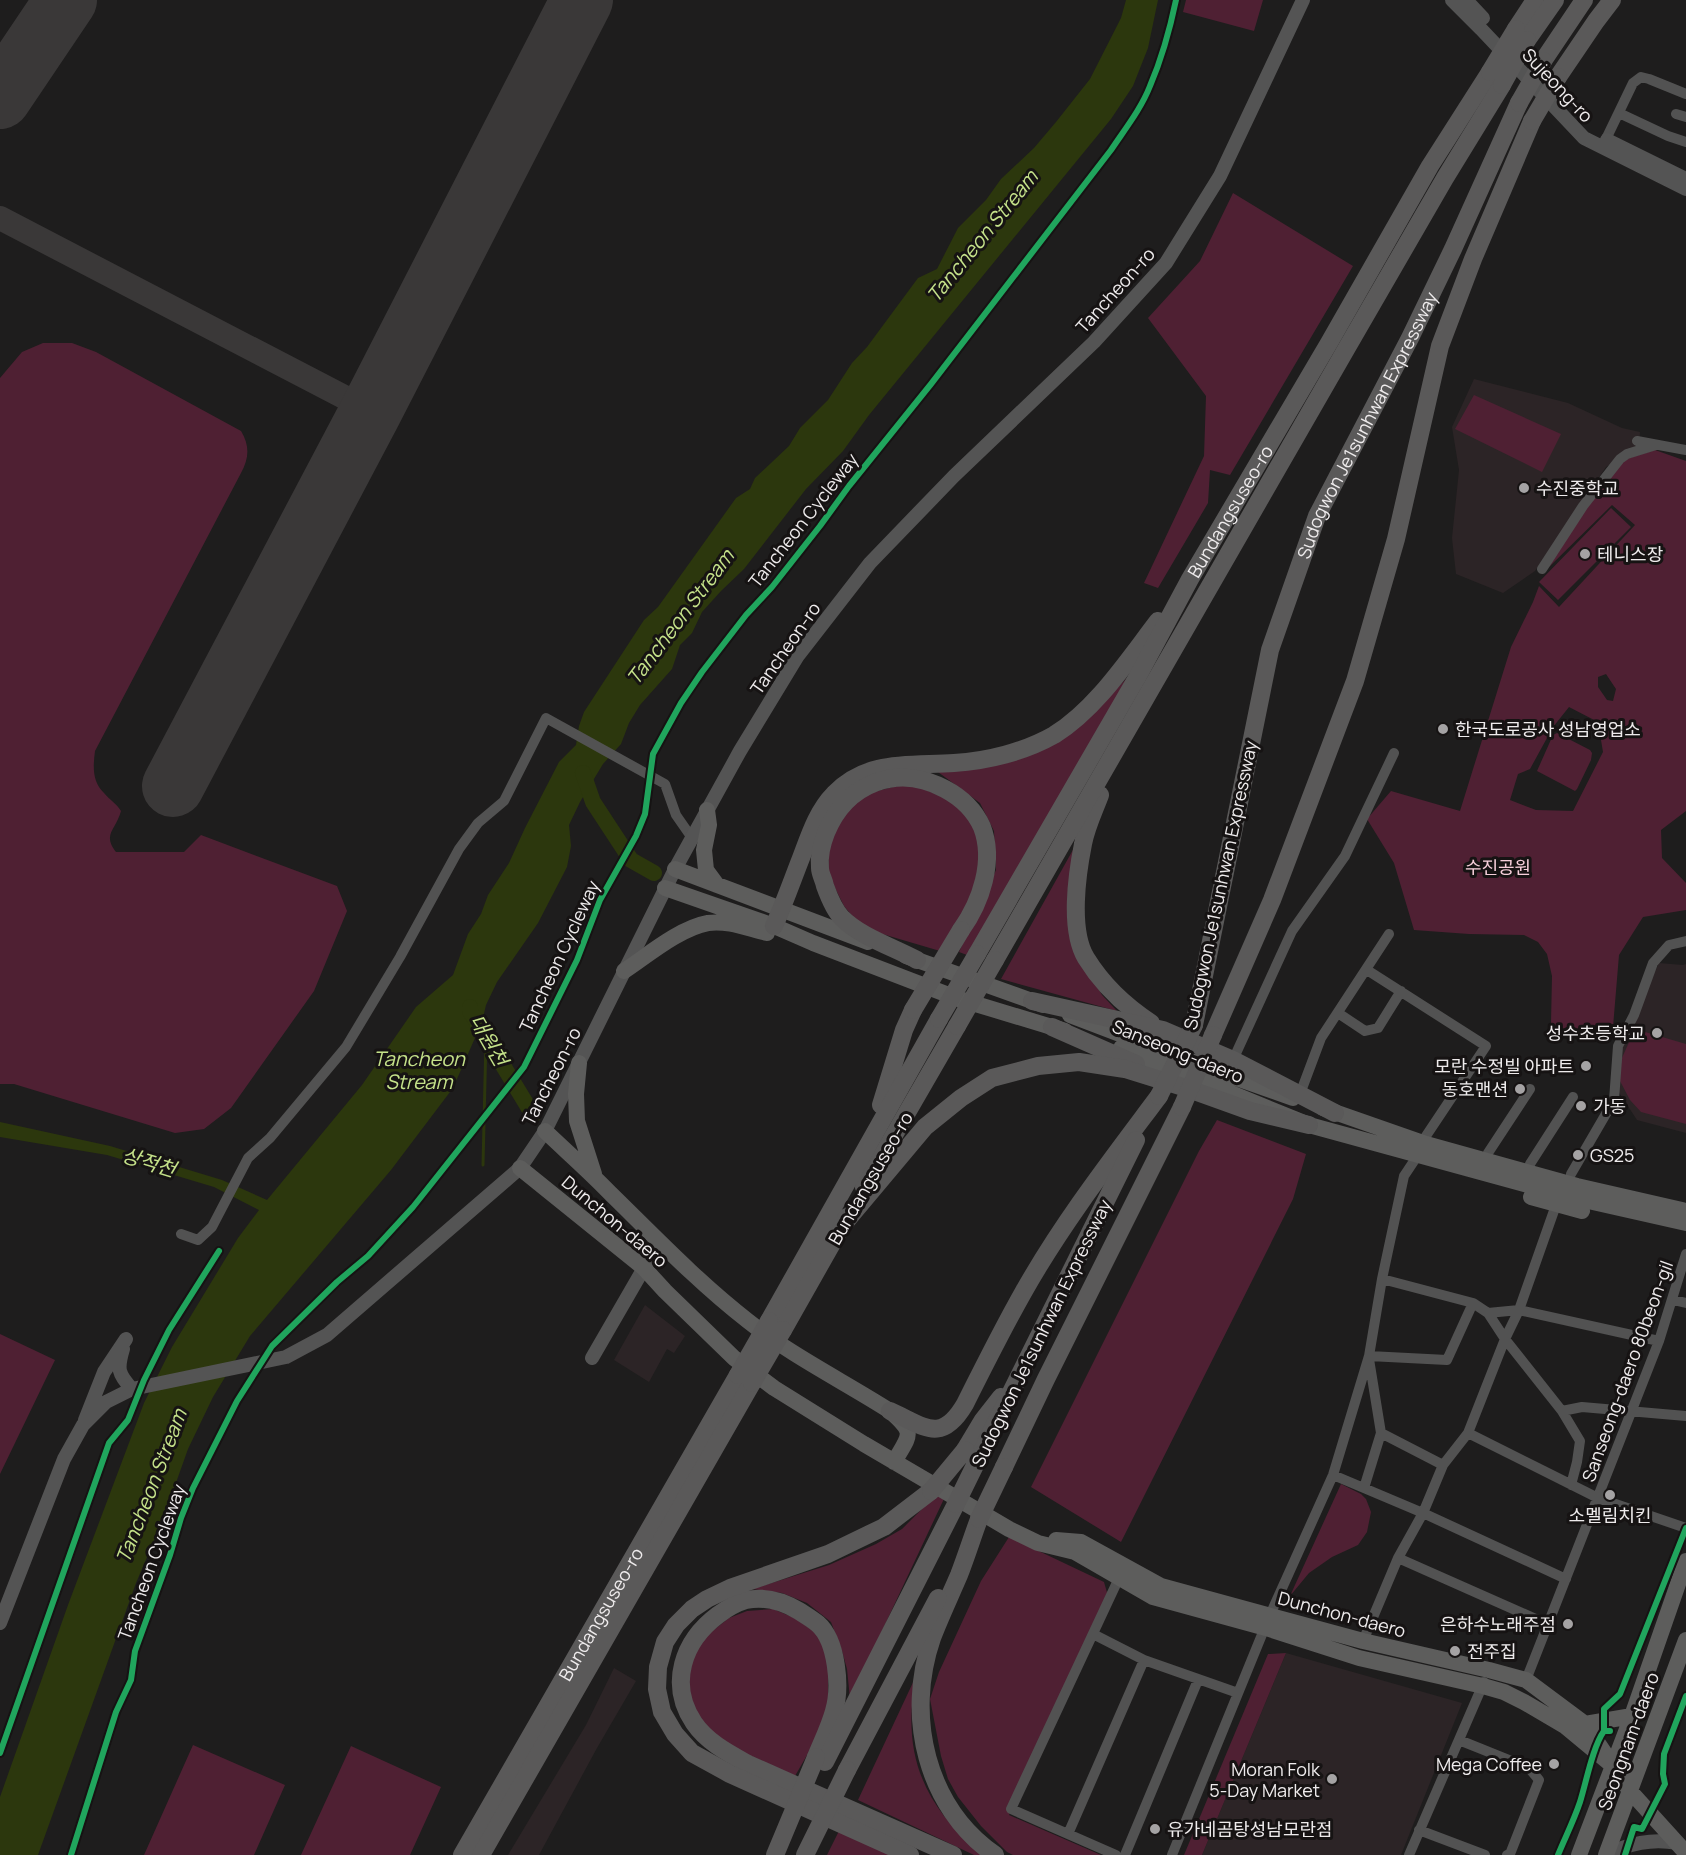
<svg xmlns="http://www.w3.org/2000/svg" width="1686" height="1855" viewBox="0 0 1686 1855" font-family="Manrope,'Noto Sans KR',sans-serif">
	<rect width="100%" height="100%" fill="#1e1d1d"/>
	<path fill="#2c2426" d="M1474 379 1568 403 1622 428 1640 432 1639 446 1606 467 1535 571 1503 593 1456 574 1452 538 1459 470 1452 427Z
		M1659 963 1683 965 1686 964V1133L1637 1120 1618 1091 1619 1048Z
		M645 1305 685 1336 674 1353 667 1349 649 1382 614 1360Z
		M1286 1653 1462 1703 1401 1855H1202Z
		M614 1668 636 1681 597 1748 539 1855H508L586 1725Z"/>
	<path fill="#4f2033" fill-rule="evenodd" d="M1186 0H1263L1254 31 1183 12Z
		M1233 193 1353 266 1230 475 1210 470 1208 503 1158 588 1144 583 1204 456 1206 396 1148 318 1200 261Z
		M43 343H72L96 352 241 431C250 446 249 458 241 473L95 751C93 766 92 782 104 793 110 800 116 803 121 811 116 830 102 834 116 852H184L201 835 337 886 347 911 314 991 231 1108 204 1129 175 1133 14 1084H0V378L22 352Z
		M1474 395 1561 434 1542 472 1455 429Z
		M1655 450 1686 461V811L1661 830 1662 858 1686 883V910L1643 917 1619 955 1612 1039 1565 1032 1551 1023 1552 976 1547 954 1538 942 1524 935 1469 934 1414 930 1394 863 1367 819 1391 791 1460 811 1511 647 1533 602 1539 586 1559 607 1635 525 1612 505 1549 567 1569 531 1622 463 1629 458ZM1606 674 1616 689 1613 701 1607 700 1598 687V677ZM1569 707 1598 722 1603 752 1573 811 1536 810 1510 800 1518 774 1530 769 1553 727Z
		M1611 508 1631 527 1558 600 1539 582Z
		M1129 676 967 955 959 952 996 870 994 831 980 803 938 772 1084 722Z
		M1557 733 1590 750 1592 753 1591 760 1577 789 1575 791 1537 771 1553 735Z
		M909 783 955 802 971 819 980 844V873L963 916 940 951 862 928 844 906 829 876 828 850 837 823 861 795Z
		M1074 848 1081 960 1102 995 1117 1011 1001 979Z
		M1635 1029 1686 1044V1124L1641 1112 1630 1100 1620 1081 1621 1060Z
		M1217 1120 1306 1154 1293 1199 1121 1542 1031 1487 1199 1151Z
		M0 1334 55 1360 0 1474Z
		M1341 1484 1361 1494 1366 1499 1371 1512 1367 1532 1358 1545 1332 1557 1309 1573 1290 1596Z
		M950 1486 850 1699 847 1669 842 1651 831 1622 807 1603 782 1593 752 1589 829 1565 876 1544 902 1529 929 1502Z
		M1009 1537 1104 1582 1108 1596 1083 1645 1009 1815 1101 1855H1013L1007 1852 981 1826 958 1797 948 1779 941 1756 930 1699 939 1672 981 1581Z
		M773 1609 797 1619 817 1634 828 1653V1707L814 1743 795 1776 722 1743 695 1712 689 1692V1675L694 1654 702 1639 729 1618 747 1611Z
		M1286 1653 1202 1855H1184L1268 1654Z
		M916 1676C906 1728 911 1773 944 1816 956 1830 971 1842 984 1855H974L858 1800Z
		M193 1745 285 1785 254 1855H144Z
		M351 1746 441 1787 410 1855H301Z
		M840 1829 894 1855H827Z"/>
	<path fill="#2c370d" d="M1126 0H1158L1148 48 1133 86 1111 119 869 415 843 451 806 489 744 569 721 591 702 612 692 633 680 645 672 669 640 705 629 723 621 744 603 764 580 802 569 825 571 846 567 867 538 923 497 982 486 1005 482 1022 453 1088 391 1170 250 1336 213 1397 188 1449 162 1522 136 1583 38 1855H0V1797L68 1605 144 1403 172 1347 238 1238 259 1210 214 1187 107 1155 0 1137V1122L110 1146 222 1180 267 1200 362 1085 416 1007 453 975 468 934 481 914 488 895 509 863 525 828 559 762 576 745 579 726 584 712 644 620 658 607 736 498 750 489 755 478 789 446 800 428 828 400 852 363 867 347 918 278 937 269 958 228 986 200 1001 179 1034 148 1056 122 1090 79 1121 18Z"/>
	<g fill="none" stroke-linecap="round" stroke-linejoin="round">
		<path stroke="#2c370d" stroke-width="3" d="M483 1165 486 1038"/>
		<path stroke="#2c370d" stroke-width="16" d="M583 773 593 802 631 860 654 873
			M470 1007V1011L533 1115"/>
		<path stroke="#3a3838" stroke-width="24" d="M0 218 371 411"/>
		<path stroke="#3a3838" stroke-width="62" d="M0 98 66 0
			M173 786 371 411 582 0"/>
		<path stroke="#525252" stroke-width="10" d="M1619 113 1668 136 1686 142
			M1676 114 1686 117
			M1606 139 1633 83 1641 77 1649 79 1686 94
			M1637 441 1686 450
			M1542 569 1583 506 1620 459 1627 454 1656 445
			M1367 970 1486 1046 1426 1136
			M1338 1013 1365 1031 1378 1028 1401 991
			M1233 1060 1292 931 1345 856 1394 753
			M1300 1094 1321 1038 1389 934
			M1488 1153 1530 1089
			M1530 1164 1573 1097
			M1571 1174 1614 1100 1618 1046 1634 1015 1653 963 1669 945 1686 941
			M181 1234 198 1240 212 1227 248 1158 270 1138 346 1047 400 957 459 849 478 823 504 801 546 718 665 784 676 815 692 838
			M1382 1279 1473 1303 1488 1313 1519 1310 1659 1341
			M1673 1300 1686 1303
			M1488 1313 1505 1339 1562 1411 1582 1407 1686 1416
			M1369 1356 1447 1360 1473 1303
			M1562 1411 1580 1441 1577 1462 1571 1485
			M1381 1433 1443 1465
			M1468 1433 1598 1498 1686 1528
			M1333 1475 1423 1513 1566 1579
			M1364 1488 1381 1433 1369 1359
			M1398 1558 1547 1624
			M1093 1634 1144 1660 1238 1693
			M1363 1641 1398 1558 1423 1513 1443 1465 1468 1433 1505 1339 1519 1310 1556 1205
			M1526 1680 1659 1341 1686 1254
			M1459 1740 1529 1768 1539 1780 1510 1854 1507 1855
			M1419 1830 1485 1855
			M1068 1834 1144 1660
			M1116 1855 1011 1809 1119 1578
			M1125 1855 1198 1680
			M1172 1855 1270 1615 1333 1475 1369 1356 1382 1279 1404 1176 1418 1155
			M1409 1855 1484 1682"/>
		<path stroke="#545454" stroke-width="14" d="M1452 0 1481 29 1584 138 1686 189
			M1466 0 1483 18
			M1607 140 1686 179
			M123 1349C117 1369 118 1374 132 1389
			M592 1358 659 1242
			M85 1420 104 1372 126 1339
			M0 1623 64 1459 83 1425 106 1402 132 1389 286 1357 327 1335 520 1168 545 1131 675 869 740 751 797 657 870 563 954 476 1094 342 1166 263 1220 176 1303 0
			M1606 1854C1630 1844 1651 1838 1677 1843"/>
		<path stroke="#5d5d5c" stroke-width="16" d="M707 810 709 825 704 850 706 870 717 885
			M675 869 868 942
			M665 888 774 926 813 943 959 999 1065 1031
			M906 956 1043 1005
			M624 971C648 955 680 928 708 923 728 920 749 929 767 933
			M1070 1015 1225 1074 1293 1098
			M1121 1048 1309 1125 1575 1198 1686 1223
			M579 1063 576 1094 577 1121 594 1174
			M1323 1108 1426 1144 1577 1186 1682 1210
			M545 1131C567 1152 590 1172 611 1194 655 1237 699 1283 748 1321 792 1356 843 1381 890 1411 916 1434 910 1434 894 1462
			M520 1168 644 1268 665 1291 734 1358 774 1388 864 1444 1009 1529 1038 1543 1075 1552 1153 1597 1266 1628 1359 1658 1483 1686 1504 1692 1524 1702 1565 1726 1612 1765
			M1531 1197 1582 1211
			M1056 1540 1081 1542 1161 1586 1363 1641 1489 1670 1526 1680 1585 1724 1630 1791 1686 1853
			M1585 1724 1632 1716
			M1579 1855 1632 1716 1686 1561
			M1606 1855 1686 1640"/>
		<g stroke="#5a5959" stroke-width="18">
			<path d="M1516 29 1535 0"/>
			<path d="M1527 40 1555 0"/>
			<path d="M1543 61 1584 0"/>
			<path d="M1558 77 1596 21 1612 0"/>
			<path d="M1100 795C1094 811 1086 827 1083 844 1077 874 1069 930 1086 958 1102 984 1125 1006 1151 1023"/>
			<path d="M774 926C784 904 792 881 801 858 809 837 817 811 834 794 867 759 911 766 954 763 987 761 1024 752 1054 735 1096 709 1128 660 1158 621"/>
			<path id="s1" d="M977 954 1138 676 1190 579 1329 343 1430 166 1490 72"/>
			<path d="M917 960C895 948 859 936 842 918 834 910 829 897 825 886 824 880 820 874 820 868 819 857 822 843 826 833 846 783 898 763 945 789 962 798 974 809 982 827 995 861 981 902 961 930"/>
			<path d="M995 960 1345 351 1445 178 1502 85"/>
			<path d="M1032 1001 1163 1030 1233 1060 1335 1113"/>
			<path id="s2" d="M1194 1025 1270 650 1317 516 1410 338 1453 249 1519 103"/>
			<path d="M1052 1027 1136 1064"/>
			<path d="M1213 1035 1272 900 1355 681 1396 539 1440 346 1473 259 1532 121"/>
			<path d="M881 1105 904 1030 913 1010"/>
			<path d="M864 1187 957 1026"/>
			<path d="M842 1226 925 1127 961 1098 992 1078 1038 1066 1079 1062 1125 1069 1186 1088 1250 1111 1309 1125"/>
			<path d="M769 1321 939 1019"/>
			<path d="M783 1330 847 1217"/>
			<path d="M890 1411C924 1426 941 1445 965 1404 984 1366 1003 1328 1024 1291 1063 1222 1112 1159 1159 1096"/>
			<path d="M965 1450 983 1420 1001 1397"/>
			<path d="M980 1455 1136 1140"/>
			<path d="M1004 1467 1046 1379 1182 1107"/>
			<path d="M979 1519C972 1538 966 1557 959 1575 950 1596 940 1617 932 1638 905 1716 926 1807 995 1855"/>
			<path d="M816 1757C822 1742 830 1726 834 1711 841 1687 837 1641 818 1624 812 1619 805 1615 799 1611 784 1602 765 1596 746 1600 736 1603 726 1609 718 1615 683 1641 668 1684 694 1723 707 1742 728 1753 748 1764L953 1855"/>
			<path d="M825 1762 956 1504"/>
			<path d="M847 1770 938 1598"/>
			<path id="s3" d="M462 1855 738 1375"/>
			<path d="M481 1855 752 1383"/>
			<path d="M910 1855 730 1774 692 1753 675 1734 662 1712 657 1689 658 1667 665 1642 676 1625 692 1609 707 1599 730 1588 828 1554 884 1527 931 1491"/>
		</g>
		<path stroke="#5a5959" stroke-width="18" d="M1490 72 1516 29
			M1502 85 1527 40
			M1519 103 1543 61
			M1532 121 1558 77
			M913 1010 961 930
			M939 1019 977 954
			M957 1026 995 960
			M1159 1096 1194 1025
			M1182 1107 1213 1035
			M738 1375 769 1321
			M752 1383 783 1330
			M931 1491 965 1450
			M956 1504 980 1455
			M979 1519 1004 1467
			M775 1855 816 1757
			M805 1855 847 1770"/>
		<g stroke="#161313" stroke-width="10">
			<path id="cycleway" d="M1604 1731V1709L1620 1694 1686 1528
				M0 1753 109 1443 128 1420 144 1380 169 1330 219 1251
				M71 1855 116 1712 131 1680 135 1651 170 1555 181 1518 193 1488 237 1401 272 1346 337 1282 368 1256 413 1207 524 1067 577 960 600 900 636 836 645 814 653 754 681 703 702 672 746 615 772 587 820 526 849 486 931 384 1111 150C1125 129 1141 109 1150 86 1162 58 1170 29 1176 0
				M1558 1855C1565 1838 1574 1820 1580 1802 1586 1783 1593 1746 1604 1731H1610
				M1625 1855 1634 1827 1642 1829 1665 1784 1663 1774 1664 1754 1686 1696"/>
		</g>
		<use href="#cycleway" stroke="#20a55d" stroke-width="6"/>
	</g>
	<g fill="#a5a3a4" stroke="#161313" stroke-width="2">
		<circle cx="1524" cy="488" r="6"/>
		<circle cx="1585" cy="554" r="6"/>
		<circle cx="1443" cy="729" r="6"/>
		<circle cx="1657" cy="1033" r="6"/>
		<circle cx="1586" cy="1066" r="6"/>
		<circle cx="1520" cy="1089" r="6"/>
		<circle cx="1581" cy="1106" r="6"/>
		<circle cx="1578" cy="1155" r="6"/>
		<circle cx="1610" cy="1495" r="6"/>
		<circle cx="1568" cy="1624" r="6"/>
		<circle cx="1455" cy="1651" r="6"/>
		<circle cx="1554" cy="1764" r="6"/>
		<circle cx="1332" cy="1779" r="6"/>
		<circle cx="1155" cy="1829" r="6"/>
	</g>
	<g text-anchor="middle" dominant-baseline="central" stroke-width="6" stroke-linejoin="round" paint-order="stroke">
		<g font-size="18" fill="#eeebec" stroke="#161313">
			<text transform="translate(1558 85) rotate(47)">Sujeong-ro</text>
			<text transform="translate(1115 290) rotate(-48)">Tancheon-ro</text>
			<text stroke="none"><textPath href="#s2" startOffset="628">Sudogwon Je1sunhwan Expressway</textPath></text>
			<text stroke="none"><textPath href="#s1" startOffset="510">Bundangsuseo-ro</textPath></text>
			<text transform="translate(803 520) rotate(-52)">Tancheon Cycleway</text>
			<text transform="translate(785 648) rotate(-55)">Tancheon-ro</text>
			<text transform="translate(1220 885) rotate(-78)">Sudogwon Je1sunhwan Expressway</text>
			<text transform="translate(559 956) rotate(-65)">Tancheon Cycleway</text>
			<text transform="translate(1178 1051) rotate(22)">Sanseong-daero</text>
			<text transform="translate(551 1076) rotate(-63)">Tancheon-ro</text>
			<text transform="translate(870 1178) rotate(-60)">Bundangsuseo-ro</text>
			<text transform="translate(615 1221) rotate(40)">Dunchon-daero</text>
			<text transform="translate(1041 1333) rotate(-64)">Sudogwon Je1sunhwan Expressway</text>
			<text transform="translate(1627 1371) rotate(-70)">Sanseong-daero 80beon-gil</text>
			<text transform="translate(151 1562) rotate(-70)">Tancheon Cycleway</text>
			<text stroke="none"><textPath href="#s3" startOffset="278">Bundangsuseo-ro</textPath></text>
			<text transform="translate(1342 1614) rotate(15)">Dunchon-daero</text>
			<text transform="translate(1628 1741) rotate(-70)">Seongnam-daero</text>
		</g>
		<g font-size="18" fill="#eeebec" stroke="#161313" text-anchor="start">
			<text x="1536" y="488">수진중학교</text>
			<text x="1597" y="554">테니스장</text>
			<text x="1455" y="729">한국도로공사 성남영업소</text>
			<text x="1645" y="1033" text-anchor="end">성수초등학교</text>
			<text x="1574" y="1066" text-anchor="end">모란 수정빌 아파트</text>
			<text x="1508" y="1089" text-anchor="end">동호맨션</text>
			<text x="1593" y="1106">가동</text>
			<text x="1590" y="1155">GS25</text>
			<text x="1610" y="1515" text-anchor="middle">소멜림치킨</text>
			<text x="1556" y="1624" text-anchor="end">은하수노래주점</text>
			<text x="1467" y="1651">전주집</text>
			<text x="1542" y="1764" text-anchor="end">Mega Coffee</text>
			<text x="1320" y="1769" text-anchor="end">Moran Folk<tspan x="1320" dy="21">5-Day Market</tspan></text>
			<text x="1167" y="1829">유가네곰탕성남모란점</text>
		</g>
		<g font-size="18" fill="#f6ceda" stroke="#161313">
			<text x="1498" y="867">수진공원</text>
		</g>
		<g font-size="20" font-style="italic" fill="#c5e28a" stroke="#161313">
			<text transform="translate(982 236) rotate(-51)">Tancheon Stream</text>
			<text transform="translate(680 617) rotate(-53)">Tancheon Stream</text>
			<text transform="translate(489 1040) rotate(60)">대원천</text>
			<text x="419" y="1058">Tancheon<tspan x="419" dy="23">Stream</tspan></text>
			<text transform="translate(149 1162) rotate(17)">상적천</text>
			<text transform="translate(151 1486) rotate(-69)">Tancheon Stream</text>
		</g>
	</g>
</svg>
